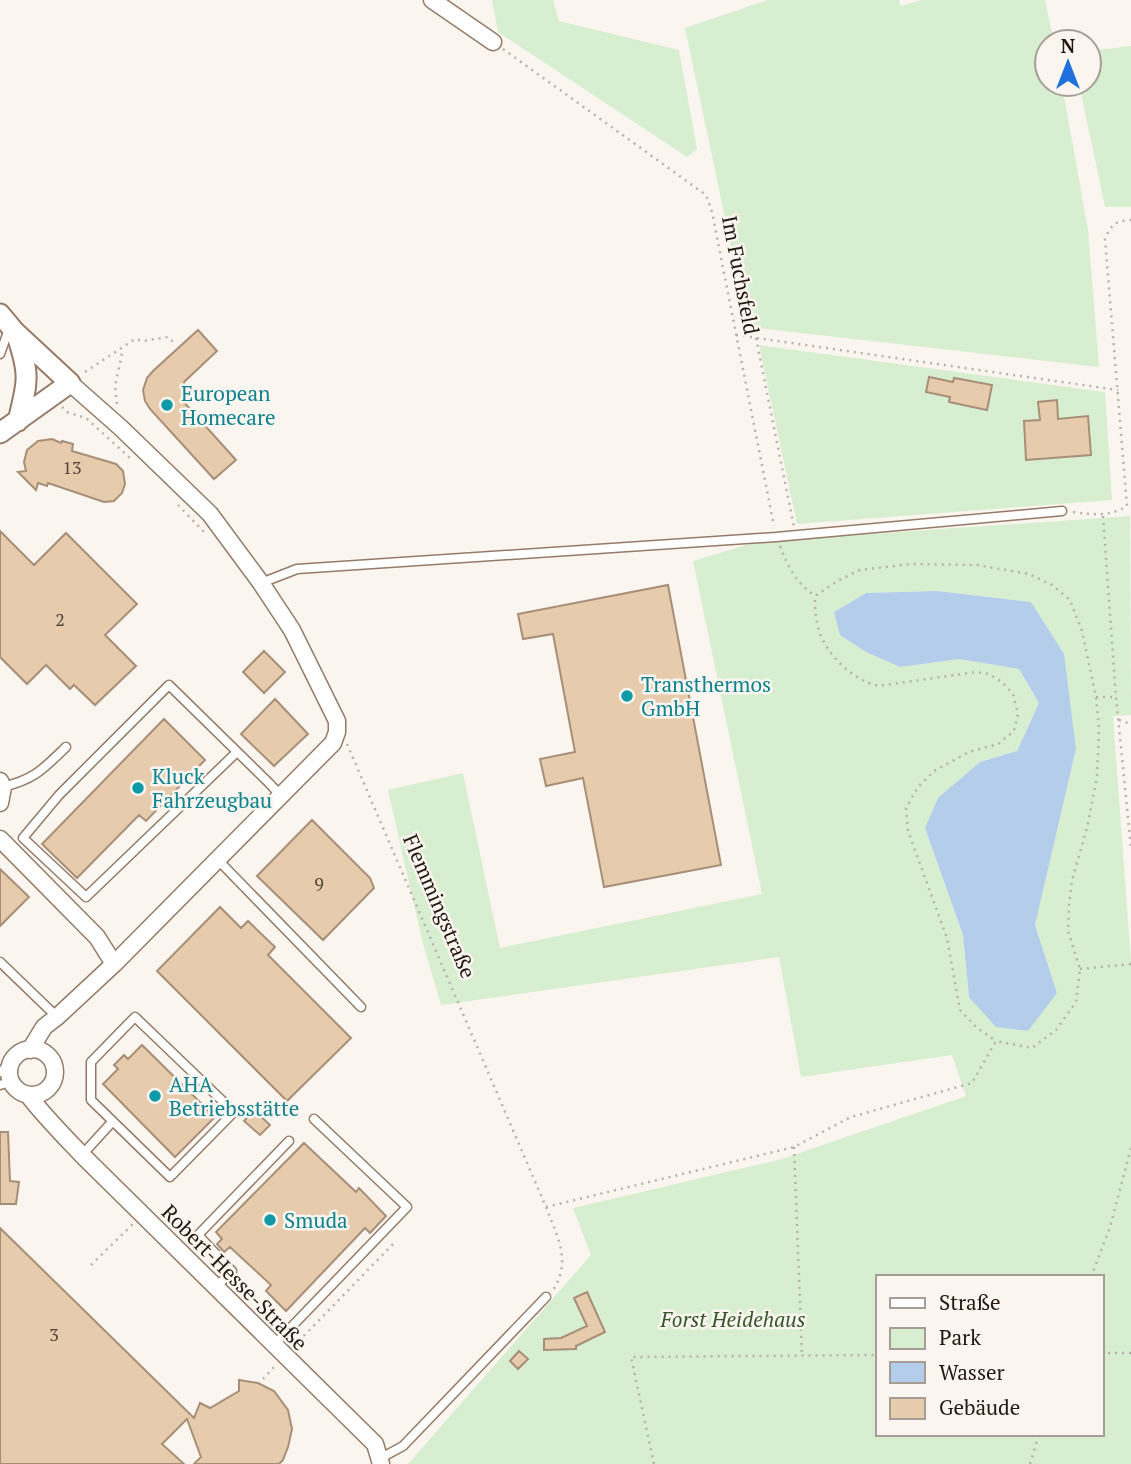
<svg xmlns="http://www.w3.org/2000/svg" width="1131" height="1464" viewBox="0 0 1131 1464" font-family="'PT Serif',serif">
	<rect width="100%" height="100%" fill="#fbf5f0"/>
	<path fill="#d7efd0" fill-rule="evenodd" d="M492 0H553L559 21 679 50 697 149 687 157 498 32Z
		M768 0H899L901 6 921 0H1045L1054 42H1047V84H1062L1088 230 1099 367 748 327 685 28Z
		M1131 46V207H1105L1079 84H1089V51Z
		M759 345 1105 392 1112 500 797 524Z
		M1130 516 1131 715 1113 716 1131 962V1464H408L591 1255 573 1208 782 1159 966 1096 952 1055 801 1077 779 957 441 1005 422 940 388 790 463 773 500 948 762 894 693 561 756 542ZM937 591 1031 602 1076 749 1035 925 1057 993 969 997 963 935 925 828 980 762 1017 751 1039 703 1019 669 959 659 900 667 866 652 834 612 866 593ZM877 1277H1101V1434H877Z"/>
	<path fill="#b3cdeb" d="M937 591 1031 602 1064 654 1076 749 1035 925 1057 993 1028 1031 996 1027 969 997 963 935 925 828 938 798 980 762 1017 751 1039 703 1019 669 959 659 900 667 866 652 840 635 834 612 866 593Z"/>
	<path fill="#e7cbad" stroke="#a78f77" stroke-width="2" d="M198 330 217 351 184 382 185 392 182 400 236 460 214 479 150 409 145 401 143 390 147 378 153 371Z
		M929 377 953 382 954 378 992 385 987 410 949 402 950 397 926 392Z
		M1057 400 1058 419 1088 416 1091 455 1026 460 1024 421 1040 420 1038 402Z
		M52 439 61 443 62 441 73 444 72 451 116 464 123 471 125 484 122 493 114 501 104 502 48 483 47 486 38 483 36 490 18 472 26 471 24 462 27 450 38 441Z
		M0 531 34 565 66 533 137 604 105 635 136 666 95 705 74 685 70 689 46 665 27 684 0 657Z
		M668 585 721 865 604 887 583 778 546 786 540 759 575 752 553 634 523 639 518 614Z
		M264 651 285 672 264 693 243 672Z
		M275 699 308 734 274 766 241 734Z
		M164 719 205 760 146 821 139 815 77 878 42 844Z
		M312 820 370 878 374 888 323 940 257 876Z
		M0 869 29 897 0 926Z
		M220 907 241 928 248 921 275 947 268 955 351 1038 287 1101 157 971Z
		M142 1045 215 1117 175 1157 103 1084 118 1069 114 1065 124 1055 128 1059Z
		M254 1110 270 1125 260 1135 244 1121Z
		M0 1132H8L10 1181 19 1182 16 1204H0Z
		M304 1143 356 1192 359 1188 386 1216 370 1233 365 1228 286 1311 266 1291 271 1285 230 1247 224 1252 217 1244 222 1239 216 1232Z
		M0 1228 194 1418 200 1403 210 1408 239 1391V1380L258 1383 274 1391 288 1410 292 1429 288 1447 283 1460 279 1464H194L201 1457 187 1419 162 1444 184 1464H0Z
		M587 1292 605 1332 576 1346V1349L544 1350V1339L561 1338 587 1326 574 1298Z
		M519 1351 528 1359 518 1369 510 1361Z"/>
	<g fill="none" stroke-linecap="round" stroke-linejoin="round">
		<g stroke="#957b67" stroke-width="11">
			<path id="service" d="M0 354 9 329
				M261 583 297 569 776 537 1062 511
				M237 752 86 897 23 838 59 795 169 685 269 783 281 796
				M3 787C35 779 42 770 66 747
				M218 860 361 1007
				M0 962 57 1017
				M135 1017 234 1112 170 1177 91 1100V1062Z
				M0 1072 10 1064
				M0 1085 11 1082
				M82 1155 112 1122
				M216 1287 232 1271 198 1235 289 1141
				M274 1345 407 1207 314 1119
				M381 1458 403 1446 546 1297"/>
		</g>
		<g stroke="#957b67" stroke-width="19">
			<path id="minor" d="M432 0 493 42
				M0 781 3 787 0 803
				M0 839 97 937 114 964
				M9 1072a23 23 0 1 1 46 0a23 23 0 1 1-46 0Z
				M30 1050 44 1027 57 1017 114 964 333 743 337 732V721L292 630 261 583 210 514 121 428 70 383
				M28 1095C44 1116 63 1135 82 1155L375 1444 381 1464"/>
		</g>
		<g stroke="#957b67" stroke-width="23">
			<path id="tertiary" d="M0 314 15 332 70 383 0 433
				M17 336C30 374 28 382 18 421"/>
		</g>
		<path stroke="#b8b1ab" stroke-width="2.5" stroke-dasharray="2 5" stroke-linecap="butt" d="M503 49 706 195 712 212 774 526
			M736 335 1118 390
			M756 338 794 527
			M85 372 135 339 143 341 168 337 175 344
			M117 404 115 386 123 349
			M62 407 67 412 86 418 131 459
			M178 505 205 533
			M1073 512C1094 515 1108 517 1127 506L1105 239C1111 225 1116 220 1131 220
			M1103 516 1116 697 1131 848
			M780 546C788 568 796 582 815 596
			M1096 697H1116
			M1119 720 1131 724
			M347 744 546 1207C557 1236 572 1261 553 1290
			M1080 969 1131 964
			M794 1147 802 1356
			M546 1207 794 1147 851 1117 972 1083 996 1041 1032 1048 1056 1030 1076 1002 1080 969 1068 931 1069 905 1072 880 1087 828 1097 777 1099 729 1096 697 1082 631 1070 600 1052 585 1029 574 977 565 911 564 860 570 839 580 815 596C815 608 815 619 819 630 826 655 854 681 879 686L976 672 989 674 1002 682 1013 694 1018 714 1014 731 998 744 969 752 934 771 918 787 906 808 908 831 947 938 960 1010 976 1027 996 1041
			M91 1265 133 1224
			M1091 1277 1110 1227 1131 1148
			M294 1346 396 1241
			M1101 1353H1131
			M263 1379 275 1366
			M654 1464 631 1357 877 1355
			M1030 1464 1039 1434"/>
		<use href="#service" stroke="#fff" stroke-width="8"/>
		<use href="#minor" stroke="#fff" stroke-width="16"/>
		<use href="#tertiary" stroke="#fff" stroke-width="19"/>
	</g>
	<g fill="#0f9aa8" stroke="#fbf5f0" stroke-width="2.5">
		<circle cx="167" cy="405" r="7"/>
		<circle cx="627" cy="696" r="7"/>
		<circle cx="138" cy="788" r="7"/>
		<circle cx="155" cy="1096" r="7"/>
		<circle cx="270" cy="1220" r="7"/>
	</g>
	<g text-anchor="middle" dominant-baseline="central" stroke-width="5" stroke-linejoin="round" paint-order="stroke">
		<g font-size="18" fill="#544637">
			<text x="72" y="467">13</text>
			<text x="60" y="619">2</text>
			<text x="319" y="883">9</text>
			<text x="54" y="1334">3</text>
		</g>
		<g font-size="21" fill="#231910" stroke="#fbf5f0">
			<text transform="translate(741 275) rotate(79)">Im Fuchsfeld</text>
			<text transform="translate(440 906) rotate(67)">Flemmingstraße</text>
			<text transform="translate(235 1277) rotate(45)">Robert-Hesse-Straße</text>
		</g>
		<g font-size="21" fill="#0d838f" stroke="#fbf5f0" text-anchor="start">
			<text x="181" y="393">European<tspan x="181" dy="24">Homecare</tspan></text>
			<text x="641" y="684">Transthermos<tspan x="641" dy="24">GmbH</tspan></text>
			<text x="152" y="776">Kluck<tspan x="152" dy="24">Fahrzeugbau</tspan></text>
			<text x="169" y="1084">AHA<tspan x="169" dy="24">Betriebsstätte</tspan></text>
			<text x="284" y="1220">Smuda</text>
		</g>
		<g font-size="21" font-style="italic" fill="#35572a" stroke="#fbf5f0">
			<text x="733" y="1319">Forst Heidehaus</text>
		</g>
	</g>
	<rect x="876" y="1275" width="228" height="161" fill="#fbf5f0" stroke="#a59d96" stroke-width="2"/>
	<rect x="890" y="1298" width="35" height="10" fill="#ffffff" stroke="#a59d96" stroke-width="2"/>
	<text x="939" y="1310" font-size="21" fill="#231910">Straße</text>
	<rect x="890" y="1328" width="35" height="21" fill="#d7efd0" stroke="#a59d96" stroke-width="2"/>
	<text x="939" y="1345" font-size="21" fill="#231910">Park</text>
	<rect x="890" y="1362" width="35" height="21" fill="#b3cdeb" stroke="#a59d96" stroke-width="2"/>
	<text x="939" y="1380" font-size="21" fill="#231910">Wasser</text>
	<rect x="890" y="1398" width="35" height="21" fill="#e7cbad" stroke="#a59d96" stroke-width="2"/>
	<text x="939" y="1415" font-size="21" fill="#231910">Gebäude</text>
	<g transform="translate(1068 63)"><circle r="33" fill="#fbf5f0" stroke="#a59d96" stroke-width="2"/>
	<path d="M0-5L12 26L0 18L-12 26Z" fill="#2071dc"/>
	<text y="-10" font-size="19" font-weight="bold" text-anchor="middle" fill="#231910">N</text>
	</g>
</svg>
